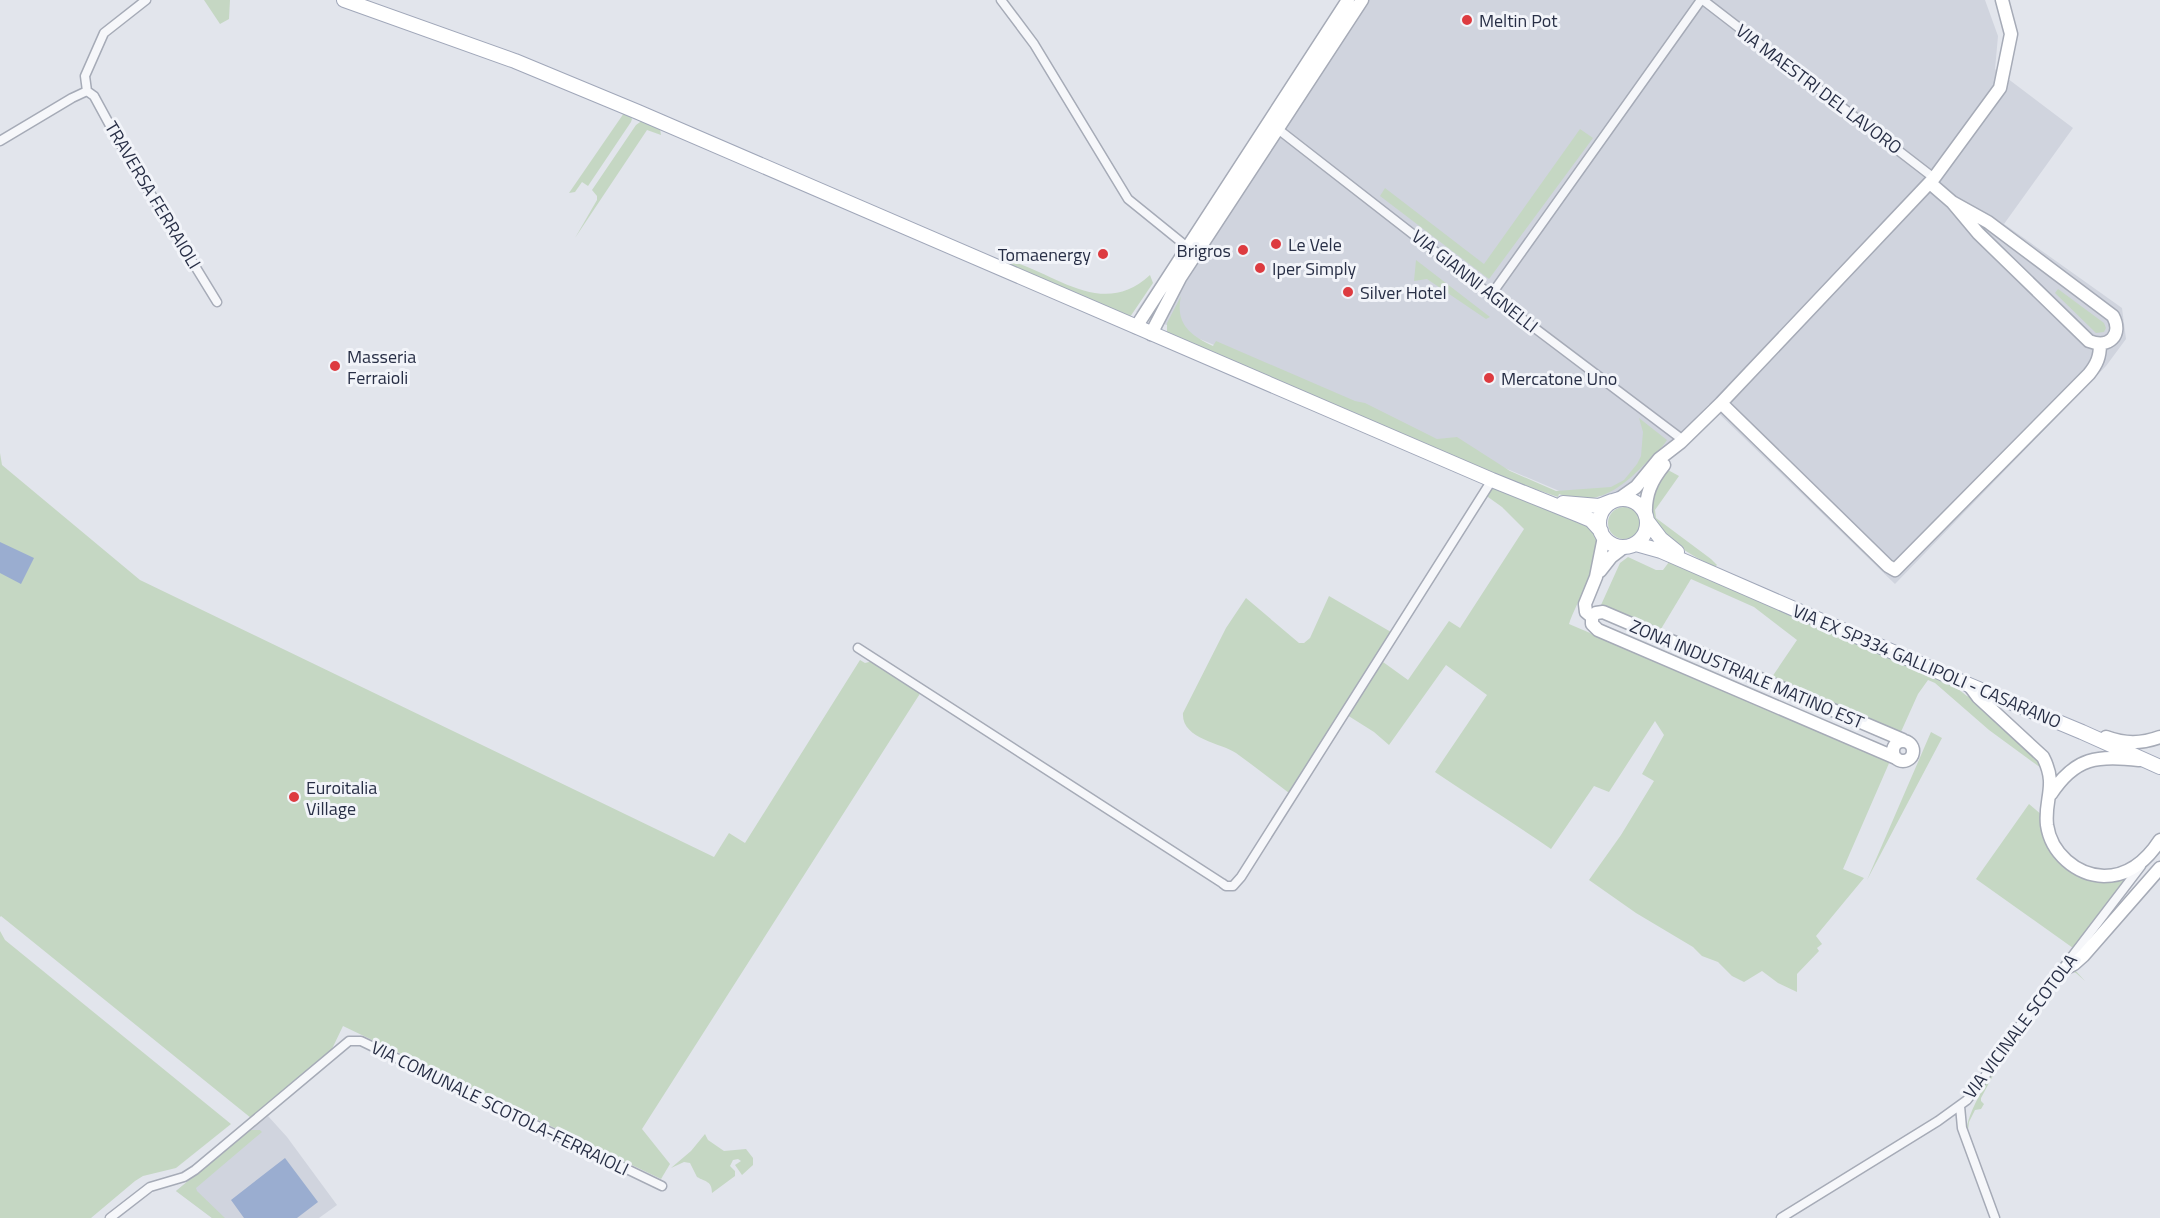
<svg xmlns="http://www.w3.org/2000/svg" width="2160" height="1218" viewBox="0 0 2160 1218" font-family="'Titillium Web',sans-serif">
	<rect width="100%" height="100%" fill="#e2e5ec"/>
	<path fill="#d0d4de" d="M1343 0H1985L1998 36 1995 69 2073 128 2004 224 2122 308 2126 339 2106 366 1895 584 1709 404 1628 486 1607 496H1571L1136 312Z
		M268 1116 287 1137 337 1205 319 1218H212L176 1191Z"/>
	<path fill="#c5d7c3" d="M204 0H230L229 19 220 24Z
		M624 113 630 115 632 119 631 122 588 186 582 182 575 192 569 193Z
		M643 120 660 129 661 135 647 130 575 238 597 200V196L592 190 636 125Z
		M1580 129 1593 138 1489 279 1380 196 1385 188 1484 264Z
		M1005 259C1055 272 1102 320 1150 275L1153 283 1130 317 1002 263Z
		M1416 260 1490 317 1486 319 1427 279 1414 281Z
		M2058 289 2104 323 2106 328 2104 332 2096 333 2055 293Z
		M1181 296C1175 324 1190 335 1213 346L1216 341 1355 401 1365 403 1437 439 1457 437 1510 471 1556 491 1611 487 1624 480 1637 464 1641 456 1643 432 1639 418 1667 440C1662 448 1654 455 1647 462 1622 487 1597 509 1559 494L1558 497 1503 478 1167 333V323Z
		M0 453 2 465 140 580 714 857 729 833 745 843 860 660 865 663 873 661 921 692 642 1129 670 1164 661 1179 343 1026 331 1051 251 1118 1 916 0 917Z
		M1668 470 1679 476 1655 510 1656 518 1711 559 1717 565 1715 567C1691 555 1639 529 1651 493 1654 484 1662 477 1668 470Z
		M1493 487 1595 528C1606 560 1579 594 1569 624L1890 761 1843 869 1864 878 1816 936 1822 944 1817 948 1819 951 1797 974V992L1778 983 1762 971 1744 982 1732 976 1718 962 1702 956 1693 947 1636 913 1589 880 1621 835 1654 781 1642 774 1664 735 1655 721 1609 792 1594 786 1551 849C1513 823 1474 798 1435 772L1487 695 1446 665 1389 745 1374 732 1347 715 1389 649 1383 662 1408 680 1449 621 1460 628 1524 529 1502 507 1488 497H1485L1489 489Z
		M1608 523a16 16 0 1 1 32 0a16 16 0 1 1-32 0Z
		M1628 557 1656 570H1663L1669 562 1693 572 1954 686 1967 696 1977 700 2043 763 2047 789 2041 768 1989 730 1935 683 1928 680 1918 694 1900 734 1772 677 1797 640 1754 607 1691 579 1661 629 1601 605 1620 563Z
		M1329 596 1391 632 1289 793C1272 780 1254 766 1236 753 1221 743 1181 739 1183 713L1226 628 1246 598 1299 643H1304L1310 638Z
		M1931 732 1942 738 1867 880Z
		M2029 804 2043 816 2072 872 2127 877 2073 948 1976 879Z
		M0 931 5 940 231 1124 176 1168 143 1176 135 1181 91 1218H0Z
		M2074 969 2085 981 2076 973 2071 971 2044 1002 2005 1053 1981 1098V1101L1984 1104 1981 1109 1975 1110 1969 1122 1968 1130 1999 1218 1967 1131C1963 1106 2051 979 2074 969Z
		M249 1130H260L262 1132 196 1188 197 1191 225 1218H212L176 1191Z
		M705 1134 708 1140 724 1151 746 1149 753 1158V1165L742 1175 735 1165 741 1161 738 1159 733 1160 730 1166 735 1171V1176L712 1193C712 1181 706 1182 697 1177L690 1163 684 1162 671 1168 691 1151Z"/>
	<path fill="#9aadd0" d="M0 542 34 558 21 584 0 573Z
		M285 1158 318 1202 297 1218H244L231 1200Z"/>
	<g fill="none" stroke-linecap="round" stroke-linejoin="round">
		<g stroke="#a6abb7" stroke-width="11">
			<path id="street" d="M1001 0 1034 44 1128 199 1191 250
				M1703 0 1934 178
				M87 91 94 96 119 142 217 302
				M1274 126 1491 295 1683 440
				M0 141 72 98 87 91 85 76 104 33 146 0
				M1491 295 1701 0
				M858 648 1222 883 1226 886H1233L1241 877 1492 480
				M1960 1106 1962 1128 1995 1218
				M110 1218 150 1187 184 1177 195 1170 349 1041H361L662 1186
				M1781 1218 1938 1121 1967 1100 1984 1078 1994 1061 2035 1005 2141 866"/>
		</g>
		<g stroke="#a6abb7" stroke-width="15">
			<path id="secondary" d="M1930 183 1952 202
				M1952 202 1988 222 2113 316C2123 335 2109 349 2089 341L1978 233Z
				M1136 327 1348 0
				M1151 334 1180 278 1362 0
				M1721 403 1888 566 1895 570 2089 374C2097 364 2100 357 2100 344
				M1619 499 1636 487 1659 459 1681 442 1721 403 1934 178 2000 88 2011 34 2002 0
				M1646 515C1645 495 1651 481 1664 465
				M1600 571 1611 557 1624 547
				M1592 617 1586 612 1585 604 1596 577 1604 537
				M1969 685 1978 697 2043 757C2058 786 2044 798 2047 825 2051 853 2076 875 2104 876 2129 876 2147 860 2160 840
				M2106 737C2125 744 2141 744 2160 737
				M1893 751a10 10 0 1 1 20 0a10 10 0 1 1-20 0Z
				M1896 758 1598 630 1592 624V617L1596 613 1603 612 1903 740
				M2051 794C2075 757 2098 755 2139 760
				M2061 971 2074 964 2083 956 2160 868"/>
		</g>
		<g stroke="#a0a7b9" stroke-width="16">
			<path id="primary" d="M344 0 515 61 638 112 1492 480 1579 515 1591 520 1601 531
				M1599 523a24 24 0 1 1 48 0a24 24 0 1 1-48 0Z
				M1563 503 1599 506 1612 501
				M1648 522 1661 539 1677 552
				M1636 544 1661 551 1969 685 2082 732 2160 767"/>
		</g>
		<use href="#street" stroke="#f6f7fa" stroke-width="8"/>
		<use href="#secondary" stroke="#fff" stroke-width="12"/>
		<use href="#primary" stroke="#fff" stroke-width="14"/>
	</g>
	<g fill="#dd3b40" stroke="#f2f4f9" stroke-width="2">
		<circle cx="1467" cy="20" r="6"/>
		<circle cx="1276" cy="244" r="6"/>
		<circle cx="1243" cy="250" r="6"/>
		<circle cx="1103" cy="254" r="6"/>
		<circle cx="1260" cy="268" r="6"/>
		<circle cx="1348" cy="292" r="6"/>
		<circle cx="335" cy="366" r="6"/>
		<circle cx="1489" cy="378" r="6"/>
		<circle cx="294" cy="797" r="6"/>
	</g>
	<g text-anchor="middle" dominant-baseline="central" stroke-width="6" stroke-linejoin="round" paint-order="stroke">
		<g font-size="18" fill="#282f46" stroke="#f2f4f9" text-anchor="start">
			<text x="1479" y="20">Meltin Pot</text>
			<text x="1288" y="244">Le Vele</text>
			<text x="1231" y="250" text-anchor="end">Brigros</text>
			<text x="1091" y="254" text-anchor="end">Tomaenergy</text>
			<text x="1272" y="268">Iper Simply</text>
			<text x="1360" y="292">Silver Hotel</text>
			<text x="347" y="356">Masseria<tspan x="347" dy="21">Ferraioli</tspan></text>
			<text x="1501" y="378">Mercatone Uno</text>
			<text x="306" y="787">Euroitalia<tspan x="306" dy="21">Village</tspan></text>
		</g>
		<g font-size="18" fill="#282f46" stroke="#f2f4f9">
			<text transform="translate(1819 89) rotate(37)">VIA MAESTRI DEL LAVORO</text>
			<text transform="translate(153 195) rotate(59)">TRAVERSA FERRAIOLI</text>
			<text transform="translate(1475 281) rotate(38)">VIA GIANNI AGNELLI</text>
			<text transform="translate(1927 666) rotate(23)">VIA EX SP334 GALLIPOLI - CASARANO</text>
			<text transform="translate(1747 674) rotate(23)">ZONA INDUSTRIALE MATINO EST</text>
			<text transform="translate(2020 1026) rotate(-53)">VIA VICINALE SCOTOLA</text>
			<text transform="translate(500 1108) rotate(26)">VIA COMUNALE SCOTOLA-FERRAIOLI</text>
		</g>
	</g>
</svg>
